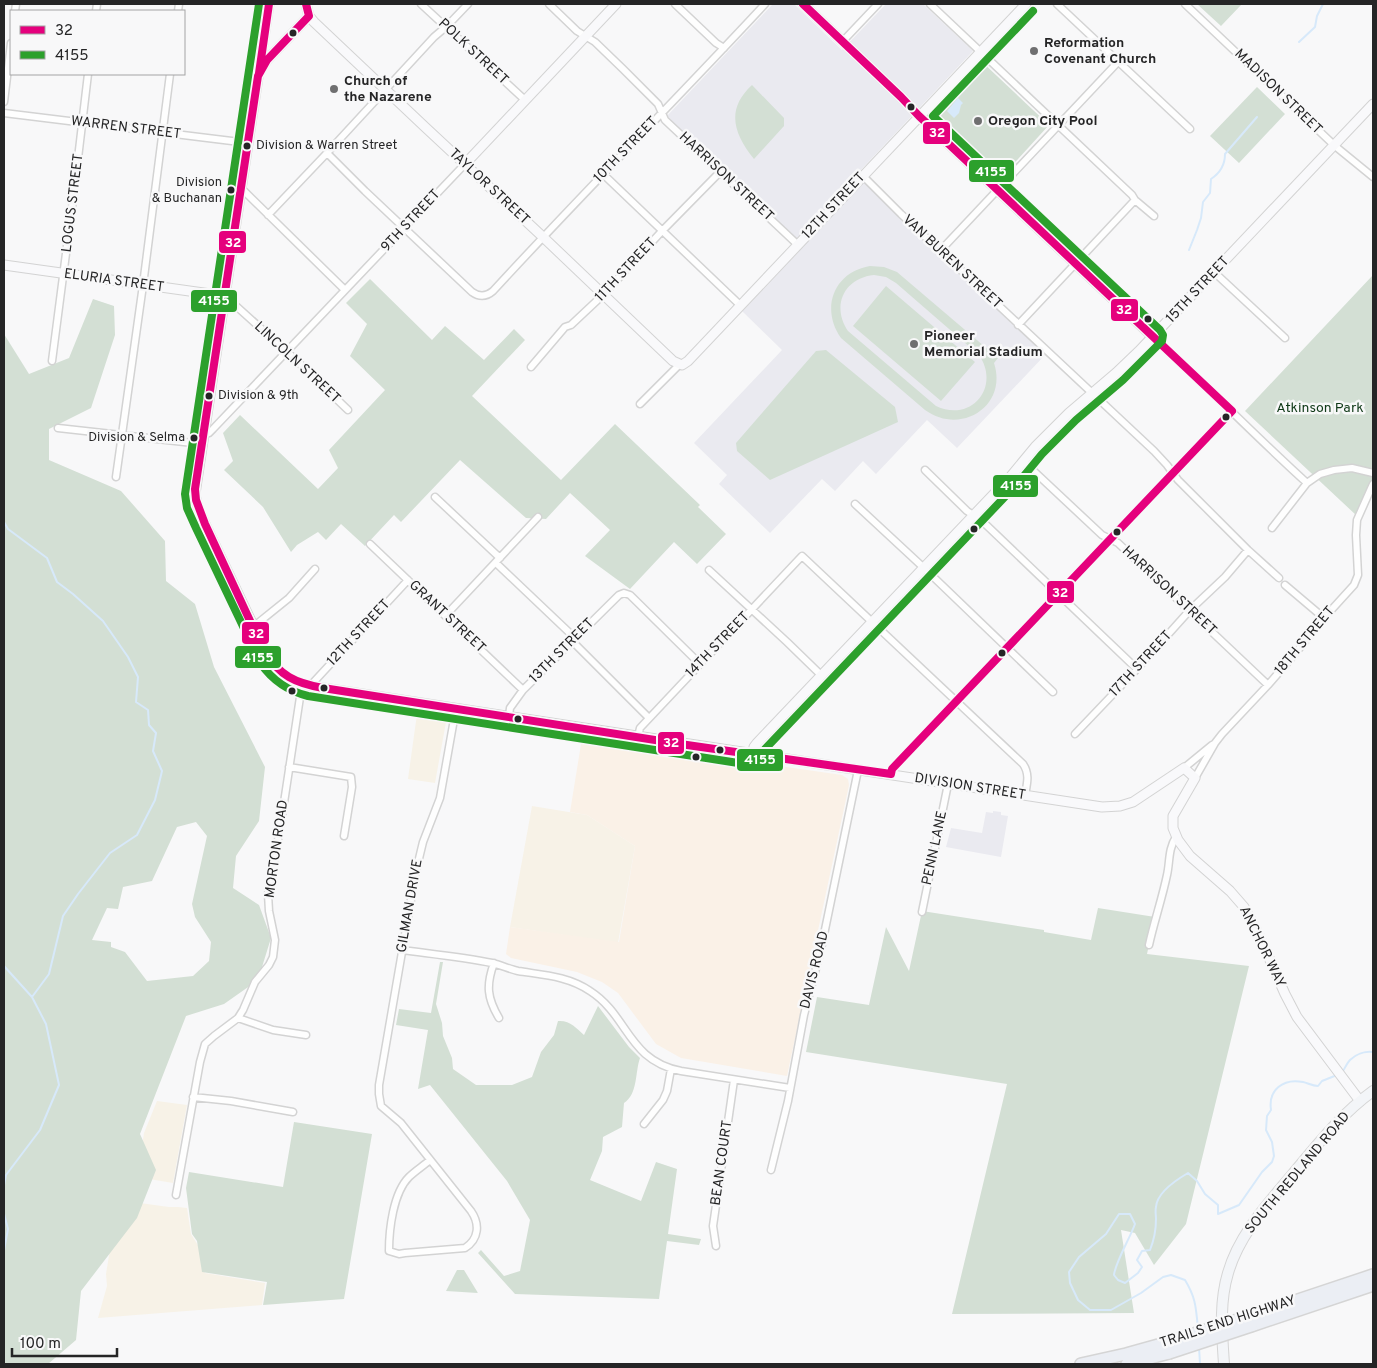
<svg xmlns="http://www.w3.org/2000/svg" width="1377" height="1368" viewBox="0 0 1377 1368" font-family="Overpass,sans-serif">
	<rect width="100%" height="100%" fill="#f8f8f9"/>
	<path fill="#f7f2e7" d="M417 714 443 718 446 722 435 783 408 779Z
		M532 806 587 815 635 846 618 943 510 927Z
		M157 1101 187 1105 173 1183 137 1177 144 1133Z
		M118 1200 169 1207H178L187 1208 191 1234 199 1247 205 1273 265 1283 262 1305 98 1318 107 1286 106 1274Z"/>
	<path fill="#eaeaf0" d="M773 4H794L842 50 886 4H923L973 51 856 175 1045 355 957 448 927 420 876 474 863 461 835 491 822 479 770 533 719 484 727 475 694 443 782 350 742 311 804 246 667 116Z
		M993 811 1001 812V815L1008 816 1001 857 946 847 951 828 982 833 986 812 993 813Z"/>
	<path fill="#faf1e7" d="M582 738 842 775 848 779 849 785 787 1076 681 1058 656 1044 618 993 602 982 577 972 511 958 506 954 510 927 619 942 635 846 587 815 570 812Z"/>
	<path fill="#d3dfd4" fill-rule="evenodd" d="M1197 4H1242L1221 26Z
		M980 60 1049 125 999 180 929 114Z
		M752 85 784 118V126L754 159C733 133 726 109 752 85Z
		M1257 87 1285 114 1239 163 1210 136Z
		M870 266 884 267 897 272 998 358 994 363C1008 406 961 436 925 410L841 338C820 308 834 272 870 266ZM874 275 886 277 896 283 979 355C1001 387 971 423 936 406L848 331C831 306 844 278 874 275Z
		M1373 275V477L1357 516 1245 411Z
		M370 279 432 340 445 326 484 360 514 329 525 340 472 396 561 480 615 424 700 505 698 507 726 534 697 564 674 542 630 589 585 556 610 530 570 493 546 519 526 518 460 460 401 522 394 515 365 546 341 524 326 540 318 532 297 545 291 552 263 507 224 470 233 461 223 433 240 415 318 489 338 468 329 450 385 390 350 356 367 324 346 303Z
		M886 286 975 362 941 401 853 326Z
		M93 299 114 306 115 335 91 408 49 429V460L121 491 165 541 166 581 195 604 214 667 265 767 259 821 236 856 233 888 259 905 271 938 258 980 224 1004 186 1016 140 1134 156 1170 137 1218 81 1291 76 1340 48 1364H6L4 1363V334L29 374 69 358ZM196 822 207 836 192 904 195 917 211 942 209 961 193 976 147 981 125 952 111 947V942L92 940 107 908 118 909 123 887 152 881 177 827Z
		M826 350 895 407 898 422 770 480 737 451 736 443 816 351Z
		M1098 908 1155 917 1147 954 1249 966 1186 1224 1154 1265 1135 1233 1121 1230 1134 1313 952 1314 1007 1084 806 1052 817 997 869 1005 886 927 909 971 922 911 1044 930V932L1091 940Z
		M440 962H443L436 1004 442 1023 443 1036 452 1058 453 1069 476 1085H512L532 1077 541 1052 554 1035 558 1021C570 1020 576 1028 584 1035L598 1006 629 1047 640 1058C635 1072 638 1094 624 1103L622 1127 603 1137 602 1151 590 1180 641 1201 656 1162 677 1169 668 1234 701 1239 699 1245 667 1241 659 1299 515 1294 478 1253 481 1250 504 1276 520 1271 530 1220 507 1181 430 1085 418 1089 428 1030 396 1025 399 1009 431 1013Z
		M294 1122 372 1134 344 1299 263 1305 267 1282 202 1272 197 1241 192 1234 186 1188 189 1172 283 1187Z
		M457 1270H464L478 1293 446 1291Z"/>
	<path fill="#d7e9fa" d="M958 98 963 103 961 105 959 113 954 118 947 111Z"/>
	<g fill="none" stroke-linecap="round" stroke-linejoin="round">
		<path stroke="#d7e9fa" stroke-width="2" d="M1299 42 1315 27 1317 16 1323 4
			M1189 250 1197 230 1201 218 1203 202 1210 193 1211 179C1220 173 1225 166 1225 154L1257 117
			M4 522 8 529 47 558 57 582 73 594 103 621 128 657 138 677 136 702 148 710 149 725 156 733 153 751 162 771 155 800 137 835 110 853 78 894 63 916 49 974 32 997
			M4 966 32 997 46 1024 59 1085 40 1130 6 1175 4 1185
			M1343 1071C1345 1068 1347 1063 1350 1060 1356 1054 1365 1051 1373 1052
			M4 1214 8 1229 4 1250
			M1198 1329C1196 1308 1196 1298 1185 1280L1171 1275 1163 1277 1141 1293 1111 1310H1090L1078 1300 1070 1283 1069 1272 1079 1257 1106 1234 1119 1214H1130L1135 1224C1130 1238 1115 1263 1114 1275L1118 1280 1125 1283 1138 1273 1142 1267 1137 1260 1142 1251 1150 1250C1154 1240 1156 1230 1156 1219 1156 1215 1155 1211 1156 1207 1157 1192 1176 1180 1188 1173L1197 1181 1205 1194 1218 1205V1214L1239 1205 1262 1172 1272 1162 1274 1156 1272 1142 1266 1130 1267 1116 1271 1110C1268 1090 1283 1078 1303 1082 1308 1083 1312 1086 1318 1086L1322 1081 1337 1075
			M1199 1347 1200 1364"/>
		<g stroke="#d3d3d3" stroke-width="9">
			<path id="street" d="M421 4 525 100
				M549 4 577 31 595 42 623 69 658 104 665 120 798 245
				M675 4 716 43 724 48
				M930 4 1132 195 1135 200 1154 216
				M1057 4 1190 129
				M1185 4 1335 146 1373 177
				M15 11 16 4
				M96 11 97 4
				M178 11 179 4
				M843 41 878 4
				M4 102 11 43
				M4 113 248 143
				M327 153 365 191 472 292C479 297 486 297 493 291 582 194 675 101 765 4
				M603 174 740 305
				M863 176 901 214 1154 451 1167 465 1178 480 1248 550 1279 578
				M241 188 345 290
				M268 215 327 153 434 37 447 26 468 4
				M940 251 1118 62
				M1215 273 1285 338
				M225 296 297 361 348 410
				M1018 325 1135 200
				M1153 337C1206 385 1255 436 1307 483
				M52 361 74 192 88 74
				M531 367 565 327 571 325 604 294 662 231 720 172
				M640 404 679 365
				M58 428 202 444
				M203 435 209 433 213 429 465 164
				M1023 461 1102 535 1118 543 1268 685
				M925 470 967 511 981 520 1137 669
				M116 477 143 285 170 74
				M435 497 500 558
				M855 504 924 568 1053 692
				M1272 528 1307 483 1320 474 1334 470 1352 468 1373 473
				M370 544 523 690
				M496 563 575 638
				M709 570 787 642 822 676
				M1285 585 1324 618
				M446 615 538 517
				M253 627 289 598 315 569
				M572 641 649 718
				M310 686 408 580
				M509 716 510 708 523 690 619 595 624 593 630 595 700 664
				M1075 734 1137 669 1190 610 1225 577 1248 550
				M638 737 640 728 802 556 1023 764C1030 774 1027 784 1025 795
				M289 767 351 777 352 787 344 836
				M1184 768 1212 745
				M891 774 892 769 1232 411
				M1195 778 1215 743 1222 734 1268 685 1294 655 1324 618 1354 585 1358 575 1356 535 1357 520 1373 484
				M922 912 948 784
				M1149 945C1154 922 1162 899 1167 875 1170 862 1168 849 1176 837
				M402 950C432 954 463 957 492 963 501 965 509 969 518 971 543 975 568 976 590 991 629 1016 627 1060 681 1071L790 1088
				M494 963C486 985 487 998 499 1018
				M238 1018 273 1030 306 1035
				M193 1097 231 1101 293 1112
				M644 1124 663 1100 667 1091 671 1069
				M430 1160C423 1166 415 1171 409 1177 393 1193 389 1230 389 1251L399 1254 405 1253 465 1248C479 1239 480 1224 471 1211L401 1123 381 1106 379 1094V1085L416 871 423 842 440 798 456 708
				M771 1170 788 1101 804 1015 821 949 858 770
				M176 1195 200 1062 205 1044 214 1036 238 1018 243 1010 255 982 269 965 273 957 275 940 269 911 268 894 280 829 302 684
				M716 1246 713 1226 734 1080"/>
		</g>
		<g stroke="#d3d3d3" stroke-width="11">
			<path id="secondary" d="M269 4 195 494 197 505 205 524 269 659 278 670 286 677 302 684 323 688 1102 807 1120 806 1133 802 1184 768 1195 778 1173 816V828L1178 840 1190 856 1230 891 1244 907 1257 931 1285 994 1297 1017 1360 1101
				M306 4 309 16 314 22 425 127 543 237 673 361 682 365 688 361 1026 4
				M803 4 901 97 919 116 1153 337
				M260 71 267 60 309 16
				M465 164 616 4
				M4 265 225 296
				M752 755 754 747 757 743 1011 476 1035 447 1069 413 1116 373 1139 351 1373 104"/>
		</g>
		<g stroke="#d5d5d5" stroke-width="12">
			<path id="primary" d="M1224 1364C1222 1334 1219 1303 1228 1273 1239 1235 1266 1206 1291 1176 1317 1145 1341 1114 1373 1091"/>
		</g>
		<g stroke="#d5d5d5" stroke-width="14">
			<path id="highway" d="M1250 1316 1373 1275
				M1251 1326 1373 1285
				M1081 1364 1126 1354 1169 1342
				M1127 1364 1169 1353"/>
		</g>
		<use href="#street" stroke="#fefefe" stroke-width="6"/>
		<use href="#secondary" stroke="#f9f9fb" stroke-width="9"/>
		<use href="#primary" stroke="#f3f5f8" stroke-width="10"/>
		<use href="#highway" stroke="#ebeef4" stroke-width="11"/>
		<g stroke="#d5d5d5" stroke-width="14" stroke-linecap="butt">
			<path id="highway-bridge" d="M1169 1342 1250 1316
				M1169 1353 1251 1326"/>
		</g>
		<use href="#highway-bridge" stroke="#ebeef4" stroke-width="11"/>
		<g stroke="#f8f8f9" stroke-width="11">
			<path id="bus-1" d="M306 4 309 16 267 60 258 76 195 489 196 500 205 524 264 651C280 676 295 683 323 688L687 745 891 774
				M803 4 901 97 919 116 1232 411
				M259 73 269 4
				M891 774 892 769 1232 411"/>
		</g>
		<g stroke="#f8f8f9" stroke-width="11">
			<path id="bus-2" d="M259 4 185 494 187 508 196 528 261 664C273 681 288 691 308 696L751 765 759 762 765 749 1018 483 1042 454 1076 420 1123 380 1162 341 1163 335 1160 330 933 116 1033 11"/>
		</g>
		<use href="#bus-1" stroke="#e5007d" stroke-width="8"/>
		<use href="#bus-2" stroke="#2ca02c" stroke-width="8"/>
	</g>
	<g fill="#252526" stroke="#f8f8f9" stroke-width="2">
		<circle cx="293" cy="33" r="4.5"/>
		<circle cx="911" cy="107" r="4.5"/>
		<circle cx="247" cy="146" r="4.5"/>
		<circle cx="231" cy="190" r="4.5"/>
		<circle cx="1148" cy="319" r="4.5"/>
		<circle cx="209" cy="396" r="4.5"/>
		<circle cx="1226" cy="417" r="4.5"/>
		<circle cx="194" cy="438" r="4.5"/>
		<circle cx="974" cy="529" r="4.5"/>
		<circle cx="1117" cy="532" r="4.5"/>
		<circle cx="1002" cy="653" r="4.5"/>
		<circle cx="324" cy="688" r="4.5"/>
		<circle cx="292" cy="691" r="4.5"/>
		<circle cx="518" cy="719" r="4.5"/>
		<circle cx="720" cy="750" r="4.5"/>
		<circle cx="696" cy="757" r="4.5"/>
	</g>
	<g fill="#6f6f70" stroke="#f8f8f9" stroke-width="2">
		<circle cx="1034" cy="51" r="5"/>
		<circle cx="334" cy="89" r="5"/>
		<circle cx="978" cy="121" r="5"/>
		<circle cx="914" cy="344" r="5"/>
	</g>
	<g text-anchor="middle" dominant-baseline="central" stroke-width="5" stroke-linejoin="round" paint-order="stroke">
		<g font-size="13" fill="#252526" stroke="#f8f8f9" text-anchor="start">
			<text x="256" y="146">Division &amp; Warren Street</text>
			<text x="222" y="183" text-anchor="end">Division<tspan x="222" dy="16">&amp; Buchanan</tspan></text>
			<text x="218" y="396">Division &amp; 9th</text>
			<text x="185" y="438" text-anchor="end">Division &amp; Selma</text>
		</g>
		<g font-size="14" font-weight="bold" fill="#252526" stroke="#f8f8f9" text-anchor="start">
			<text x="1044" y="43">Reformation<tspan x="1044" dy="16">Covenant Church</tspan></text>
			<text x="344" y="81">Church of<tspan x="344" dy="16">the Nazarene</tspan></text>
			<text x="988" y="121">Oregon City Pool</text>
			<text x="924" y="336">Pioneer<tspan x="924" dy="16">Memorial Stadium</tspan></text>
		</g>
		<g font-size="14" fill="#252526" stroke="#f8f8f9">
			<text transform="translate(473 52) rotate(43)">POLK STREET</text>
			<text transform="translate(1278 92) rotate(44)">MADISON STREET</text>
			<text transform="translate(126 128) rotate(7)">WARREN STREET</text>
			<text transform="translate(626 150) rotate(-46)">10TH STREET</text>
			<text transform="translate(726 177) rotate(43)">HARRISON STREET</text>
			<text transform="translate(489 187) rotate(43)">TAYLOR STREET</text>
			<text transform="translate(73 203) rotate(-83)">LOGUS STREET</text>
			<text transform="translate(834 206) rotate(-47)">12TH STREET</text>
			<text transform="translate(411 221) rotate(-47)">9TH STREET</text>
			<text transform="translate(952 262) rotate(43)">VAN BUREN STREET</text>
			<text transform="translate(626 270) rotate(-47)">11TH STREET</text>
			<text transform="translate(114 281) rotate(8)">ELURIA STREET</text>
			<text transform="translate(1198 290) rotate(-47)">15TH STREET</text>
			<text transform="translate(297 363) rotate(43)">LINCOLN STREET</text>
			<text transform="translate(1169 591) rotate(43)">HARRISON STREET</text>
			<text transform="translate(447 617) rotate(43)">GRANT STREET</text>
			<text transform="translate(359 633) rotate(-47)">12TH STREET</text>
			<text transform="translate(1305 641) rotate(-50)">18TH STREET</text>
			<text transform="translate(718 645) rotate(-46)">14TH STREET</text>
			<text transform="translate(562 651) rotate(-45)">13TH STREET</text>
			<text transform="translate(1141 664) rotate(-47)">17TH STREET</text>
			<text transform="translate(970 787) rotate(9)">DIVISION STREET</text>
			<text transform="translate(935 848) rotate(-78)">PENN LANE</text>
			<text transform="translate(277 849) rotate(-82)">MORTON ROAD</text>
			<text transform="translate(410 906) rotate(-80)">GILMAN DRIVE</text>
			<text transform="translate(1262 947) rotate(64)">ANCHOR WAY</text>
			<text transform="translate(815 970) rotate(-76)">DAVIS ROAD</text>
			<text transform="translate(722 1163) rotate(-82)">BEAN COURT</text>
			<text transform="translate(1298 1173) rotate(-50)">SOUTH REDLAND ROAD</text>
			<text transform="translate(1228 1322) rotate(-18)">TRAILS END HIGHWAY</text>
		</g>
		<g font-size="14" fill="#0f3917" stroke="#f8f8f9">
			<text x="1320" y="408">Atkinson Park</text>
		</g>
	</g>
	<g stroke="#f8f8f9" stroke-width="2">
		<rect x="922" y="121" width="29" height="24" rx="5" fill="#e5007d"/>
		<rect x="968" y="159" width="47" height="24" rx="5" fill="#2ca02c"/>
		<rect x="218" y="230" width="29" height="24" rx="5" fill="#e5007d"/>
		<rect x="190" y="289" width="48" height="24" rx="5" fill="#2ca02c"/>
		<rect x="1110" y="298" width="29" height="24" rx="5" fill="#e5007d"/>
		<rect x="992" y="474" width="47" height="24" rx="5" fill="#2ca02c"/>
		<rect x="1046" y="580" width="29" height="24" rx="5" fill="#e5007d"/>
		<rect x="241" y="621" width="29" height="24" rx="5" fill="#e5007d"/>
		<rect x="234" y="645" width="48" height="24" rx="5" fill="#2ca02c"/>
		<rect x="657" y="731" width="28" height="24" rx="5" fill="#e5007d"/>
		<rect x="736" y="748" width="48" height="24" rx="5" fill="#2ca02c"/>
	</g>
	<g font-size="14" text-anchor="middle" font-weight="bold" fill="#fff">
		<text x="937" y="137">32</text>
		<text x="991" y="176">4155</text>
		<text x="233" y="247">32</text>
		<text x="214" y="305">4155</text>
		<text x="1124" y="314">32</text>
		<text x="1016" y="490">4155</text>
		<text x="1060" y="597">32</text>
		<text x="256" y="638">32</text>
		<text x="258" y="662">4155</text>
		<text x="671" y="747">32</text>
		<text x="760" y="764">4155</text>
	</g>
	<rect width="1377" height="1368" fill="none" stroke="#252526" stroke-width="10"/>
	<rect x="10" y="10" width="175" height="65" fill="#f8f8f9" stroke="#a4a4a5"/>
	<rect x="20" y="26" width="25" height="8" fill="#e5007d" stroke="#a4a4a5"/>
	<text x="55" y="35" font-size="15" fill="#252526">32</text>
	<rect x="20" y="51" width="25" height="8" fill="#2ca02c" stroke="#a4a4a5"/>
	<text x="55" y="60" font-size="15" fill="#252526">4155</text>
	<path d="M12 1348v8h105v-8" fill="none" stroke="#252526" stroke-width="2.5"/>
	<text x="20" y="1348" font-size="15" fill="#252526" stroke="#f8f8f9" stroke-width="4" paint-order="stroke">100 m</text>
</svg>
